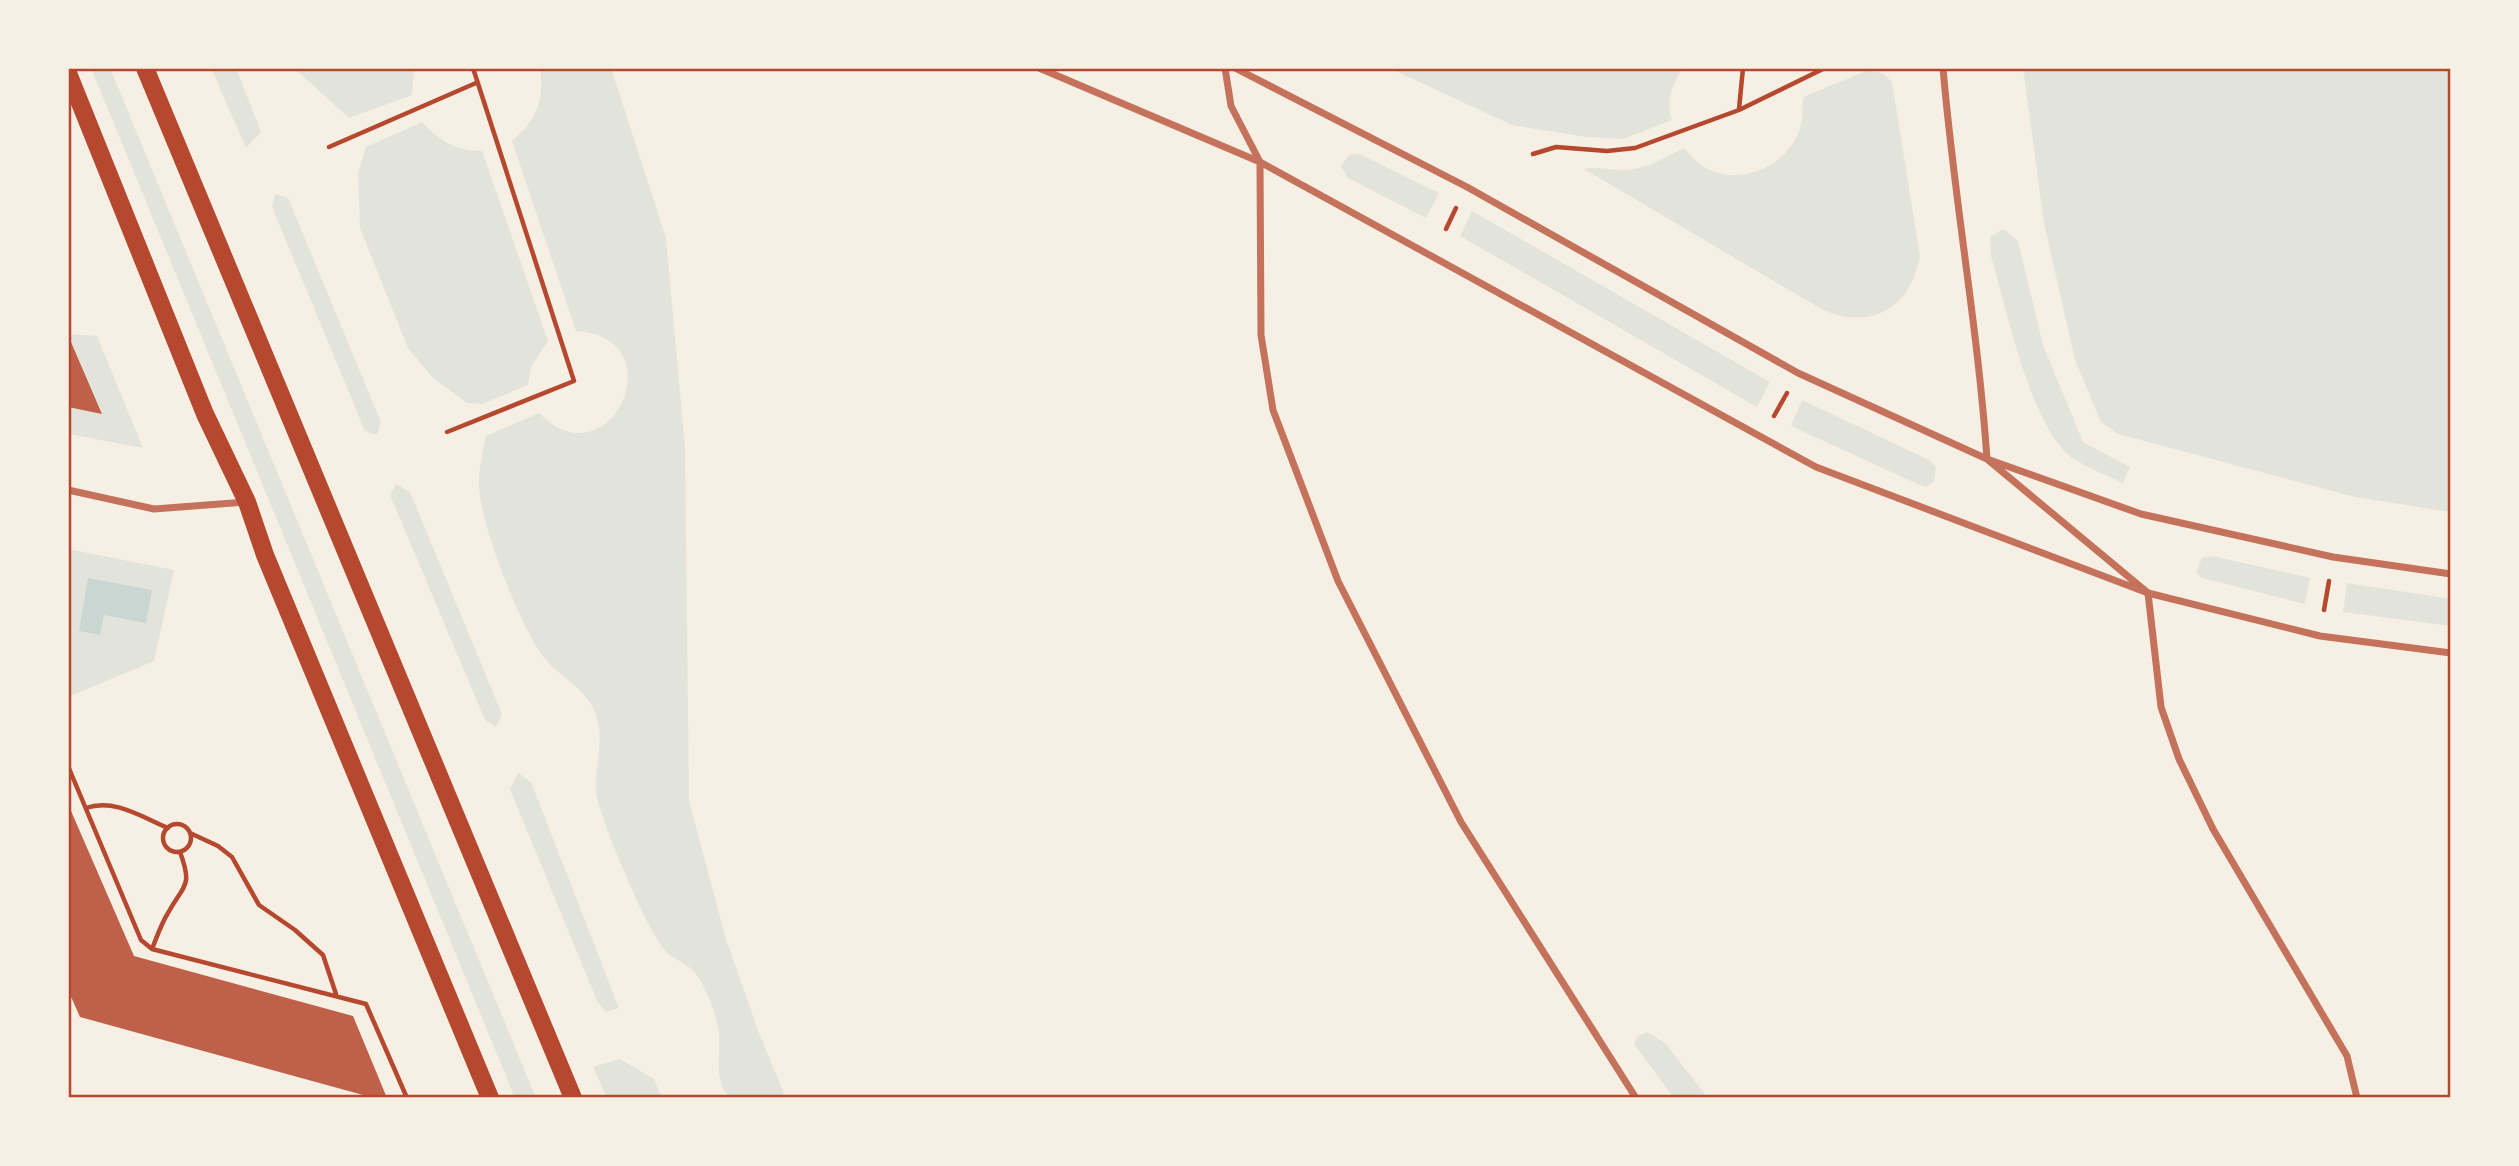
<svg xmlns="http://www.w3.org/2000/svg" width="2519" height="1166" viewBox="0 0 2519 1166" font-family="'Public Sans',sans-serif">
	<rect width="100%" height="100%" fill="#f6efe4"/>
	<path fill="#e2e4dc" d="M91 68H110L536 1098H515Z
		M211 68H236L261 132 246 148Z
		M294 68H414L412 95 349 118Z
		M540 68H611L666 238 685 447 689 801 726 939 759 1033 786 1098H731C711 1083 723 1048 718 1027 714 1008 707 990 696 974 688 963 671 959 663 948 644 922 604 829 597 797 592 773 605 744 597 718 588 688 564 681 546 660 522 633 478 519 479 483 479 468 483 451 486 436L539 413C610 486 678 337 576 331L512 141C536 121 545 100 540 68Z
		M1389 68H1683C1672 86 1665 99 1672 120L1623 139 1586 137 1512 125Z
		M2023 68H2451V512L2355 497 2118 434 2101 422 2075 360 2044 223Z
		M1866 71 1883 73 1892 82 1920 256C1911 307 1872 331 1823 310L1584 169C1599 166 1610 170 1625 170 1647 169 1664 158 1684 148 1690 154 1696 163 1704 167 1741 189 1790 165 1801 125 1803 116 1802 106 1803 97Z
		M422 122C440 141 456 151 482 151L548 341 531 367 528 385 482 404 467 403 433 378 408 348 360 228 358 173 366 147Z
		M1359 154 1439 193 1426 218 1348 178 1341 166 1349 155Z
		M275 194 288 198 381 422 377 435 365 431 272 207Z
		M1472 211 1770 382 1757 407 1460 236Z
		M2003 229 2018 241 2043 345 2083 442 2130 467 2123 483C2107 475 2089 469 2074 459 2031 431 2006 306 1991 256L1990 237Z
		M68 334 97 336 143 448 68 434V407L102 413Z
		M1802 400 1929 460 1936 467 1934 481 1926 487 1913 482 1791 426Z
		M396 484 410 492 502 714 496 727 485 720 390 495Z
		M68 549 174 570 154 661 68 697Z
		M2213 556 2310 578 2305 604 2202 578 2196 572 2202 558Z
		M2347 583 2451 599V626L2343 612Z
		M518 773 531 782 619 1008 606 1012 597 1001 510 789Z
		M1647 1032 1665 1043 1708 1098H1674L1634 1044 1638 1036Z
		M620 1059 654 1079 662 1098H607L593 1067Z"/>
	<path fill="#c9d6d2" d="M88 578 152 590 146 623 104 615 100 635 79 631Z"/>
	<path fill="#bf614a" d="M68 335 102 414 68 407Z
		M68 804 134 956 353 1016 387 1098H374L80 1017 68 990Z"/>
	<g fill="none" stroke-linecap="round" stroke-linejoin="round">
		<path stroke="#b5482f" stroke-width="4.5" d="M1739 109 1743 68
			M329 147 476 83
			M1533 154 1556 147 1607 151 1635 148 1739 110 1825 68
			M1446 229 1456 208
			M1774 416 1787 393
			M447 432 574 381 473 68
			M2324 610 2329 581
			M68 766 141 940 152 949 366 1004 407 1098
			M86 808C114 798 142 817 168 828
			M163 838a14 14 0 1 1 28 0a14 14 0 1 1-28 0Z
			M190 833 218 846 232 857 259 905 295 930 323 955 336 994
			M152 949C157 937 161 924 168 913 184 884 193 887 180 852"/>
		<path stroke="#c5725c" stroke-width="7" d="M1039 68 1260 162 1816 467 2148 593 2320 636 2451 653
			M1225 68 1231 106 1260 162 1261 335 1273 410 1338 581 1461 822 1636 1098
			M1235 68 1467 187 1798 373 1987 459 2141 514 2333 557 2451 574
			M1943 68C1954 199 1978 328 1987 459L2148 593 2161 707 2179 759 2213 829 2347 1056 2357 1098
			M68 490 154 509 246 502"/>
		<path stroke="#b5482f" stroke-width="18" d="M145 68 573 1098
			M68 73 205 414 247 502 265 555 490 1098"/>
	</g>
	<rect width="2519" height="1166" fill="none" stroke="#f6efe4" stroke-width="140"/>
	<rect x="70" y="70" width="2379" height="1026" fill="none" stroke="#b5482f" stroke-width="2.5"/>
</svg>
